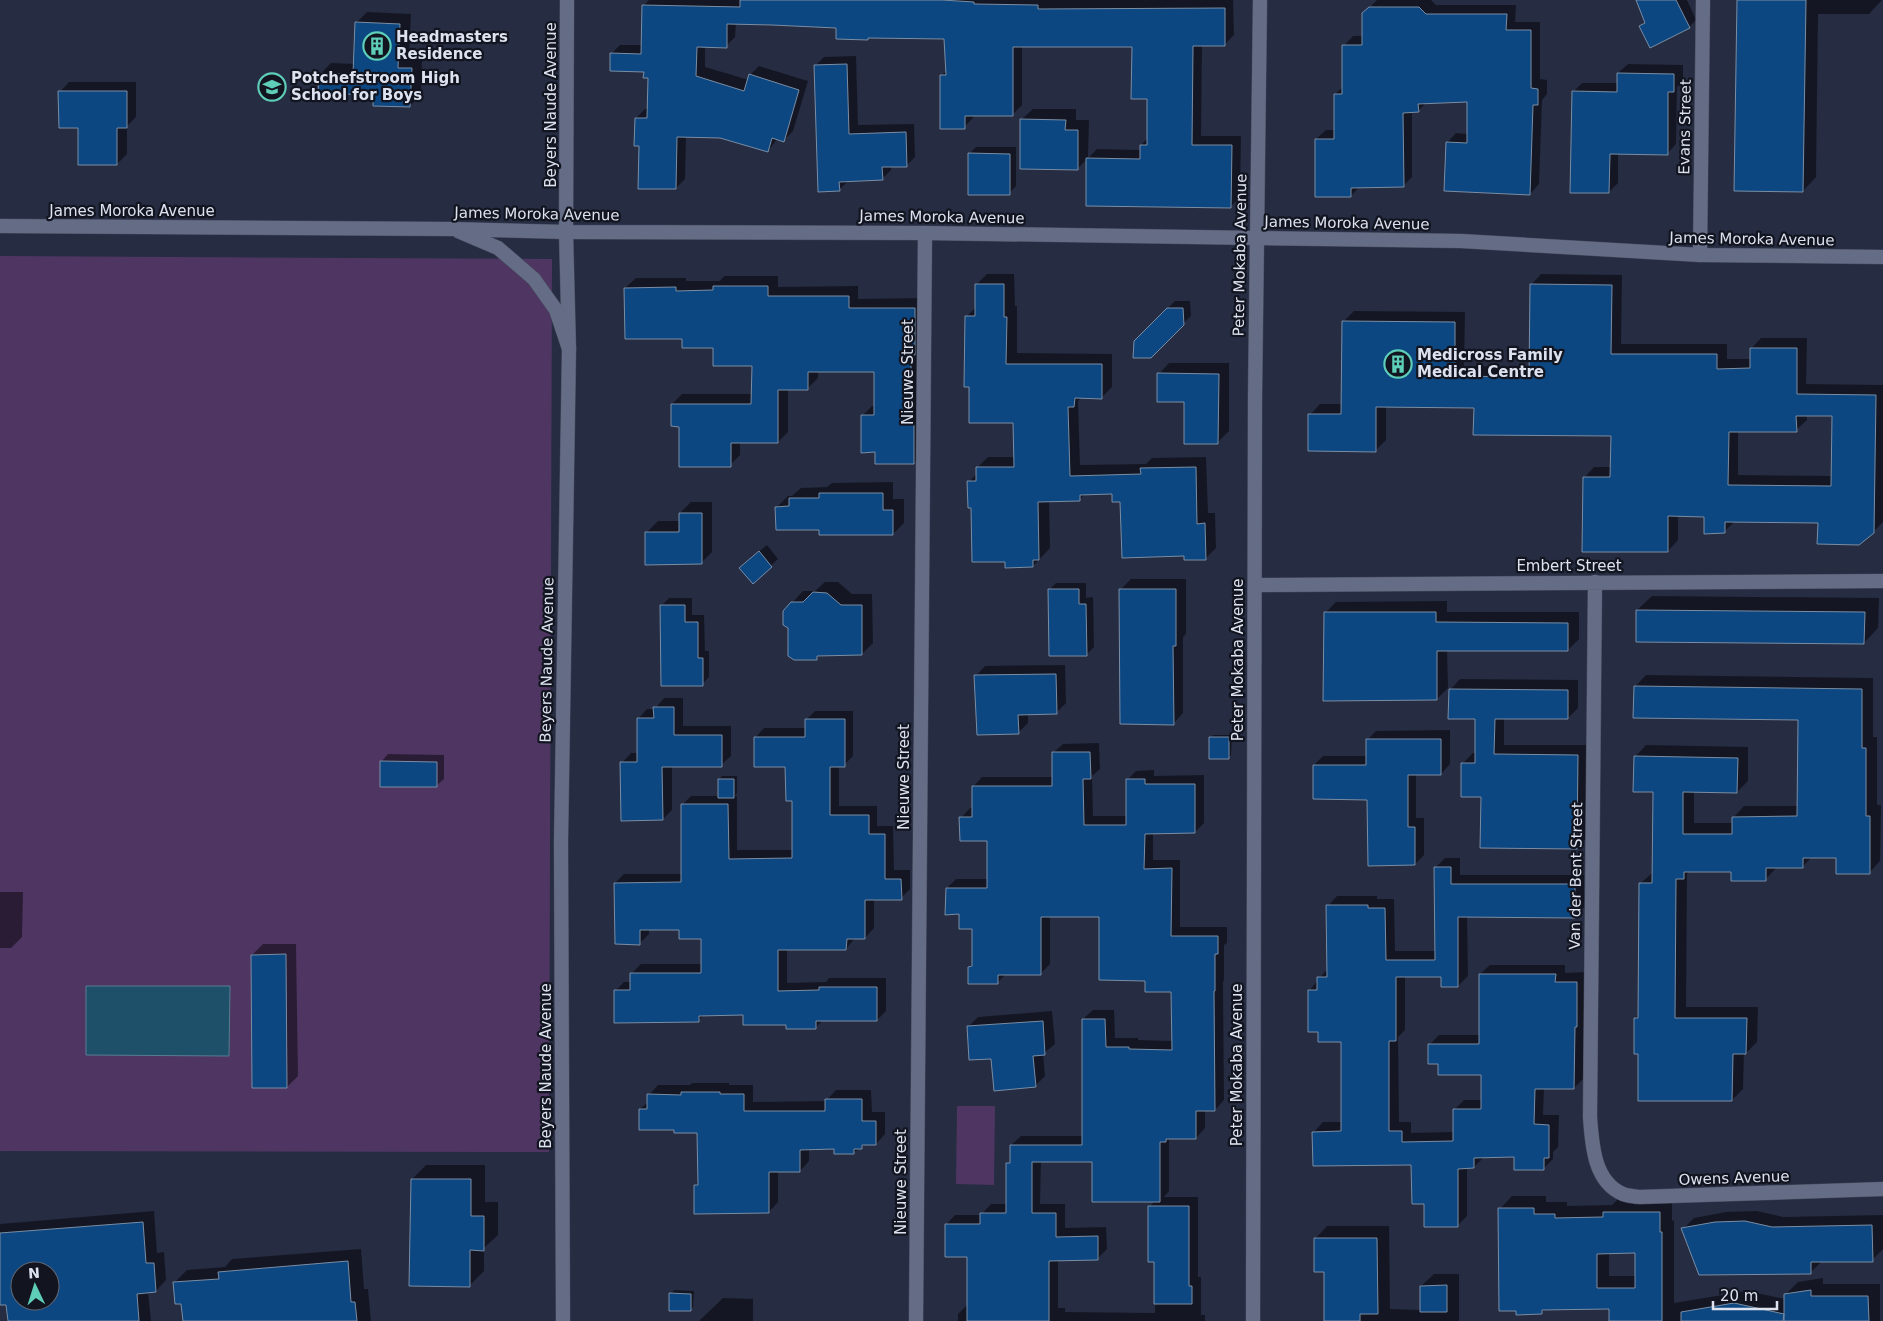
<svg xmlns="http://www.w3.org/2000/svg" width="1883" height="1321" viewBox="0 0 1883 1321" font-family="'DejaVu Sans',sans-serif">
	<rect width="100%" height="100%" fill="#262c42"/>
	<path fill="#4f3662" d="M0 256 552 259 549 1152 0 1151Z
		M957 1106H995L994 1185 956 1184Z"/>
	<path fill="#1e506a" stroke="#577c92" d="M86 986H230L229 1056 86 1055Z"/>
	<path fill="#0007" fill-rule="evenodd" d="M649 0H1233L1234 35 1224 45H1202L1201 136H1241L1240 197 1231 206 1087 205 1088 158 1077 169 1022 119 1033 109H1076V120H1089L1088 158 1097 149 1141 150V145L1148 138V98L1133 45 1022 46V105L1012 115 973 114V118L964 127 941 76 947 70 946 38 869 37 867 39 837 27 736 23 735 37 726 46H705V67L749 80 750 75 759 66 808 81 793 131 784 140 778 138 768 151 720 136H686L685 179 676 188 640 145 636 118 645 109H649V77L645 71 611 54 620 45H643V6Z
		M1377 0H1431L1436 5H1516L1515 22H1540V79L1547 80V94L1542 100 1539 184 1530 194 1447 143 1456 133 1468 134 1469 101 1427 102 1418 111 1412 112V177L1403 186H1360L1351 196 1316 139 1326 130H1335V94L1344 86V46L1353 36H1363V14Z
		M1637 0H1687L1696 20 1689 27 1640 26 1646 21Z
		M1738 0H1882L1869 14H1818L1816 177 1803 191Z
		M367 12 411 14 409 57 422 58 421 95 410 106 320 74 331 63 355 64 356 23Z
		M856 56 858 125 914 124 915 157 906 166H891V170L882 179 848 181 839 190 815 66 824 57Z
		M1628 64 1683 65V82L1677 87 1676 144 1667 154 1618 153V183L1609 192 1573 92 1582 83H1618V73Z
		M69 82H136V117L127 126V154L117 164 79 126 60 92Z
		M976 147H1016V186L1009 193 969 154Z
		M987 274H1014L1015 306H1017V353L1112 354V387L1102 397H1082L1078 401 1080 465 1146 464 1152 458 1206 457 1208 513H1215L1216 548 1205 559 1185 555 1113 493H1086L1079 500H1049L1050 548 1033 566 1006 560 972 507 969 482 977 473V468L988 457H1015L1014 422 970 386 966 317 976 307V285Z
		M1541 274 1622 275 1621 344H1727V359H1751V349L1761 338H1807L1806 384 1883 385V522L1873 532 1819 522 1735 521 1724 532 1705 515H1678V540L1668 551 1584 478 1594 467H1612V435L1475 407 1386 406V440L1375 451 1310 415 1320 404H1342L1343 322 1354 311 1465 312 1464 366 1530 367 1531 285ZM1807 415H1834L1833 476 1738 475V430H1796L1807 420Z
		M724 276H778V287L858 286V299L924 298V453L914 463 876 451 862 416 872 406H875V371H818V378L808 388 788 389V432L778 442H740V455L730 465 680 425 672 404 682 394H753V365L714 346 683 338 625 288 636 278H686V281H720Z
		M1175 301H1190L1191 316 1150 356 1135 341Z
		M1169 363H1229V431L1218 442 1185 401 1159 374Z
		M893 482V499H904V523L893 534 821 528 777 507 788 496H792L801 488 827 487 832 483Z
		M691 502H712V552L701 563 647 532 658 521H681L680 513Z
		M767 545 778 559 753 582 748 561Z
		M1131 579H1186V634L1183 637V713L1173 724 1120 590Z
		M825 582H838L852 594H872L873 643 862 654 820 655 816 659 789 628 792 603 803 591H815Z
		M1056 583H1086V598L1093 597 1094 647 1087 654 1049 590Z
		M1652 596 1879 598 1878 628 1864 643 1637 610Z
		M669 598H692V615H704L705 651H709V677L702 684 662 605Z
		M1447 601V612H1579V639L1568 650 1447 649 1448 688 1437 699 1325 613 1336 602Z
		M1065 665 1066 703 1057 712 1028 713V723L1018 733 976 676 985 666Z
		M1646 675 1873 678V737H1877V805H1881L1880 861 1869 873 1837 857H1812L1802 867H1777L1765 880 1733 871 1691 870 1687 874 1686 1007H1758L1757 1042 1746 1053H1744L1743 1089 1732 1100 1639 1053 1635 1018 1639 1014 1640 884 1653 872 1654 791 1635 757 1646 745 1748 747V781L1737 792 1694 791V823H1733V818L1744 806H1798L1799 719 1635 687Z
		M1460 679 1578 680V708L1568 718H1504V745H1588L1587 838 1576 848 1482 796 1463 763 1473 753H1476L1477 718 1450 690Z
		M664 698H683V726H731V756L721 765 672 766V810L663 819 622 763 631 753H638V719L647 709H655Z
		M815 711H853V756L844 765H839V806H877V826H893L894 870H910V889L901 898H874V928L865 938H855L846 949H787V983L826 982 829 978H886V1011L877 1020H823L815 1028 787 1024 745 1014H705L699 1020 615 991 624 982H632V973L641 964H702V938L681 929H649V934L640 943 615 883 624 874H682V805L691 796H719V780L722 776H737V793L735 796H737V850H794V800L786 766 755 738 764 728H806V720Z
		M1450 730V764L1441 774H1416V818H1424V855L1415 864 1369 798 1314 765 1323 756H1367V740L1376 731Z
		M1213 735H1232L1231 755 1228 758 1210 738Z
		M1099 743 1100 769 1092 776 1093 816H1127V780L1136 771 1154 770V776L1204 775V823L1195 832H1153V860H1180V927H1227V943L1224 945V980L1223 982 1224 1100 1215 1110H1205V1128L1196 1138H1169V1191L1164 1197H1198V1277H1201V1315H1205V1321H958V1314L968 1304 969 1256 946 1225 955 1215H981L991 1204H1007L1008 1164 1011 1160V1145L1021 1136H1083V1019L1093 1010H1114L1115 1038H1138V1040L1173 1041V990L1146 979 1100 916H1050V964L1040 974H1006L997 983 969 967 974 962V928L960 913 947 888 956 879H988L989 840 961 818 970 808H973V787L982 777H1053V753L1063 744ZM1041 1160H1093L1155 1201 1150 1206 1156 1261 1155 1313 1065 1312V1308H1058V1259H1097L1107 1249 1106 1227 1065 1228V1204H1040Z
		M388 754 444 755V779L436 786 381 762Z
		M1445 858H1460V875H1584V907L1574 917 1467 916 1468 976 1458 986 1442 976H1405V1030L1398 1037 1399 1122H1411V1133L1454 1132V1110L1464 1100H1482V1073L1440 1063 1429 1045 1439 1035H1480V974L1490 965H1565V973L1586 972V1016L1584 1018V1078L1574 1088H1544L1543 1115H1559L1558 1147 1553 1152V1159L1543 1169 1515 1156 1483 1158 1474 1167H1467V1216L1458 1225 1425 1203 1413 1164 1314 1132 1323 1122H1342V1040L1319 1031 1309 991 1328 968V906L1337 896H1377V899H1394L1395 951H1436V867Z
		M0 892H23L22 937 11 948H0Z
		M263 944H296L298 1076 287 1087 252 955Z
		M1052 1011 1055 1044 1043 1054 1045 1076 1035 1086 992 1058 968 1027 978 1017Z
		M692 1083H729V1085H753V1102L826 1101 836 1090H871L872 1112H885V1134L876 1144H866L853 1153 835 1148H809V1161L800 1171H778V1202L769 1212 695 1185 699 1182V1132L675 1129 640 1109 649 1101V1095L658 1085H690Z
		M426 1165H485V1202H498V1235L484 1248V1271L469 1286 412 1179Z
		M1512 1196H1546V1202H1567V1206L1612 1205 1617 1200H1672V1221L1674 1220V1303L1747 1291 1785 1299V1295L1798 1282 1823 1278V1284H1880V1321H1610V1308L1546 1309 1541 1313 1500 1209ZM1609 1252H1636V1276H1609Z
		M154 1211 157 1253 164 1252 166 1280 156 1291 148 1292 151 1321H9L8 1303 0 1300V1224ZM20 1271H50V1301H20Z
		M1757 1211 1783 1217 1883 1215V1249L1872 1260 1821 1262 1810 1273 1683 1229 1694 1218 1726 1212Z
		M1327 1226H1389L1390 1309 1422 1310 1421 1286 1434 1274H1459V1321H1325V1270L1315 1239Z
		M361 1249 364 1289H368L371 1321H184L182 1302 174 1283 187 1270 225 1267 232 1259Z
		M674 1290 694 1291 693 1307 690 1310 671 1294Z
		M723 1298 753 1299V1321H699Z"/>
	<path fill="#0c4782" stroke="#7a8da4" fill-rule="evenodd" d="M740 0H942L974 2V4L1038 5V9L1225 8V46H1193L1192 145H1232L1231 208 1086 206V158L1140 159V145H1147V99H1131L1132 47H1013V116H965V129H940V75H946L944 39 868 38V40L836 39V28L772 25 727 24V48L697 47 696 76 744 91 749 74 799 90 784 142 772 138 768 152 720 138 677 137 676 189H638L639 146H634L635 118H647L648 78H643L644 72 610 71V53L641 54 642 5 740 7Z
		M1636 0H1676L1690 28 1650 48 1639 26 1645 23Z
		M1737 0H1806L1803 192 1734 191Z
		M1369 7H1419L1426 14H1507L1506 30H1531V88L1538 89V105H1533L1530 195 1444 191 1446 142 1467 143V102L1418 104 1419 112 1403 113 1404 187 1351 188V197H1315V139H1334V94H1342V45H1362V13Z
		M355 22 400 24 398 68H412L410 107 373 106V95L318 93 319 73 353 74Z
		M847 64 849 134 906 132 907 167H882L883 180 839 182 840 191 818 192 814 65Z
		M1617 73 1674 74V92H1668V155L1610 154 1609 193H1570L1572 91 1617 92Z
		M58 91H127V128H117V165H78V128H59Z
		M1020 119 1066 120 1065 130H1078V170L1020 169Z
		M968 153 1010 154V195H968Z
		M975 284H1004V317H1007L1006 364H1102V399L1075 398 1074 407H1068L1070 476 1141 474 1140 468 1196 467 1197 524 1205 523 1206 560H1184V556L1122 558 1120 502H1112V494L1080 495V501L1038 502 1039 560H1033V567L1005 568V562H972L971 508H968L967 481H976V467H1014L1013 423H969V387H964L965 316H975Z
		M1530 284 1612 285 1611 354H1717V369L1750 368V348H1797V394L1876 395 1874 533 1859 545 1817 544 1818 523 1725 522V533L1704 534V517L1668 516V552H1582L1583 477H1610L1611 436 1473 435 1474 408 1376 407V452L1308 451V414H1341L1342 321 1455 322V376L1529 377ZM1796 416H1832L1831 486 1728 485 1729 432H1797Z
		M713 286H768V296H849V308H915V355H911V421H914V464H875V452L861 453V415H874V372H808V390H778V443H731V467H679V427L671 426V404H751L752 366H713V348H682V339H625L624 288 676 287V291L713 290Z
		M1167 308H1183L1184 325 1151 358H1133L1134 341Z
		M1157 373 1219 374 1218 444H1184V402H1157Z
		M819 493H883V510H893V535H819V530H776L775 507 789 506V498H819Z
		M679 513H702V564L645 565V532H679Z
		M759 551 772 567 753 584 739 568Z
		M1048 589H1079V604H1086L1087 656H1049Z
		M1119 589H1176V646H1173L1174 725 1120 724Z
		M813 592 827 593 841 605H862V655L817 656V660H794L788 656V628L783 625V611L791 602H803Z
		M660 605H685V622H698V658H703V686H661Z
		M1636 610 1865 612 1864 644 1636 642Z
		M1324 612H1436V622L1568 623V651H1437V700L1323 701Z
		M1056 674 1057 714 1018 715 1019 734 977 735 974 675Z
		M1634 686 1862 689V748H1866V816H1870V874H1836V858H1803V868H1766V881H1731V872H1684V879H1676L1675 1018H1747L1746 1054H1733L1732 1101H1638V1054H1634V1018H1638L1639 883H1652L1653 792H1633L1634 756 1738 758 1737 793 1683 792V834H1732V817L1797 816 1798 720 1633 718Z
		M1449 689 1568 690V719H1495L1494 754 1578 755 1577 849 1480 848 1481 797H1461V763H1475V719H1448Z
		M653 707H674V735H722V767H662L663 820 621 821 620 762H637V718H654Z
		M805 719H845V767H830V815H869V834H885V879H901L902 900H865V939H847L846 950H778V991L819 990V987H877V1021H816V1029H786V1025H743V1015L699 1016V1022L614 1023V990H630V973H701V939H679V930H640V945L615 944 614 883 681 882V804H728L729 859 792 858V801H786L785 767H754V737H805Z
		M1209 737H1229V759H1209Z
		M1366 739H1441V775H1408V827H1415V865L1368 866 1367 800 1313 799V765H1366Z
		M1052 752H1090L1091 779H1083L1084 825H1126V779H1145V784H1195V833L1145 834 1144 869 1172 868 1171 936H1218V954H1215V991H1214L1215 1111H1196V1139H1166V1142H1160V1202H1092V1162H1032V1213H1056V1237L1098 1236V1260L1049 1261V1321H967V1257H945V1224H980V1213H1006V1163H1010V1145H1082V1019H1105L1106 1047H1129V1049L1172 1050 1171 992H1145V981L1099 980V917H1041V975H998V984H968V967L972 966V929H959V914L945 915 946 888H987V841H960L959 817H972V786H1052Z
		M380 761 437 762V787H380Z
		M718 779H734V798H718Z
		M1434 867H1451V884H1575V918L1458 917V987H1441V977H1396V1041H1389V1131H1402V1142L1453 1141V1109H1481V1075H1438V1064H1428V1044H1479V974H1556L1555 982H1577V1027H1575L1574 1089H1535L1534 1124 1549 1125V1158H1544V1170H1514V1157L1474 1158V1168L1458 1169V1227H1424V1204H1412L1411 1165 1313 1166 1312 1132 1341 1131V1042H1318V1032H1308V990H1317V977H1327L1326 905H1368V908H1385L1386 960H1435Z
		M286 954 287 1088H252L251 955Z
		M1043 1021 1045 1055 1033 1056 1036 1087 994 1091 991 1059 969 1060 967 1026Z
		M681 1092H720V1094H744V1111H825V1099H862V1121H876V1145H862V1149H854V1154H834V1149L800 1150V1172H769V1213L694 1214V1185H698L697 1133H674V1130H639V1109H647V1094L681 1095Z
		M411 1179H471V1216H484V1251L470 1250V1287L409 1286Z
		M1148 1206H1189V1286H1192V1304H1154V1262H1148Z
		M1498 1208H1534V1214H1555V1218L1603 1217V1212H1660V1232H1662V1321H1609V1309L1542 1310V1314L1516 1315V1311H1499ZM1635 1253V1288H1597V1254Z
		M1745 1221 1772 1227 1872 1225 1873 1262H1811V1274L1699 1275 1681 1228 1715 1222Z
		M143 1222 146 1263H154L156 1292 137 1294 139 1321H8L6 1305H0V1233ZM20 1271H50V1301H20Z
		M1314 1238H1377L1378 1314H1360V1321H1324V1272H1314Z
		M348 1261 351 1302H355L357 1321H183L181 1304H175L173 1282 219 1279 218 1272Z
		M1447 1285V1312H1420V1286Z
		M1811 1290V1296H1868L1869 1321H1784V1294Z
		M669 1293 691 1294V1311H669Z
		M1734 1303 1784 1314 1783 1321H1681V1312Z"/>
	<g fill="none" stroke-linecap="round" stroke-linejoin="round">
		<g stroke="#454a5c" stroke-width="15">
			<path id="minor" d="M1700 255 1703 0
				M1595 582 1590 1117C1592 1145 1594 1182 1623 1194 1628 1196 1634 1196 1639 1197L1883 1189
				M1255 585 1883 581
				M563 1321 561 842 569 349 566 232 567 0
				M916 1321 925 233
				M1253 1321 1255 398 1260 0"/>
		</g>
		<g stroke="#454a5c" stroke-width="15">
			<path id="tertiary" d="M0 226 451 229 566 232 925 233 1257 238 1461 241 1700 255 1883 257
				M458 231 498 248 534 279 556 310 569 349"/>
		</g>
		<use href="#minor" stroke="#656c86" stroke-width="14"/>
		<use href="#tertiary" stroke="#656c86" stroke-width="14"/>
	</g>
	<defs>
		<g id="building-ring" transform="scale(1.4375)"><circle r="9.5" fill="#12151f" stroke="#5eceb8" stroke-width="1.5"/><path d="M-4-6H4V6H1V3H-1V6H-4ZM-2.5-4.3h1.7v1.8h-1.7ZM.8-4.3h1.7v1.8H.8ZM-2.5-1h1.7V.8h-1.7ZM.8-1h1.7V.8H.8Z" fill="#5eceb8"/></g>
		<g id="school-ring" transform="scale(1.4375)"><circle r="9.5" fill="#12151f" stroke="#5eceb8" stroke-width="1.5"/><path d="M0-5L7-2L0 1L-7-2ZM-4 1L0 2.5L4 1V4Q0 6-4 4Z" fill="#5eceb8"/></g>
	</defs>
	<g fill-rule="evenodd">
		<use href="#building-ring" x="377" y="46"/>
		<use href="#school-ring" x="272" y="87"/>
		<use href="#building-ring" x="1398" y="364"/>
	</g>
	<g text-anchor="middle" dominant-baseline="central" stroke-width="4.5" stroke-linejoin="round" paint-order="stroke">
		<g font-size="15" font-weight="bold" fill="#dde2f0" stroke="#12151f" text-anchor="start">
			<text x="396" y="37">Headmasters<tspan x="396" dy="17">Residence</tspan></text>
			<text x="291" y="78">Potchefstroom High<tspan x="291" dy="17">School for Boys</tspan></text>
			<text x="1417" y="355">Medicross Family<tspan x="1417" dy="17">Medical Centre</tspan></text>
		</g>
		<g font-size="15" fill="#dde2f0" stroke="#12151f">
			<text transform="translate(551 105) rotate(-90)">Beyers Naude Avenue</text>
			<text transform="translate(1685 127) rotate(-89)">Evans Street</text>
			<text x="132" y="211">James Moroka Avenue</text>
			<text transform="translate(537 214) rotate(1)">James Moroka Avenue</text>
			<text transform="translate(942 217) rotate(1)">James Moroka Avenue</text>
			<text transform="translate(1347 223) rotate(1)">James Moroka Avenue</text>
			<text transform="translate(1752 239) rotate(1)">James Moroka Avenue</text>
			<text transform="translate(1240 255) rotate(-89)">Peter Mokaba Avenue</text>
			<text transform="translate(908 372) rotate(-90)">Nieuwe Street</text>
			<text x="1569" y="566">Embert Street</text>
			<text transform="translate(547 660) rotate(-89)">Beyers Naude Avenue</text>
			<text transform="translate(1238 660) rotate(-90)">Peter Mokaba Avenue</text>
			<text transform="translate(904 777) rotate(-90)">Nieuwe Street</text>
			<text transform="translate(1576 876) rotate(-89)">Van der Bent Street</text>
			<text transform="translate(1237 1065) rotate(-90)">Peter Mokaba Avenue</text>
			<text transform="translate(546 1066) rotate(-90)">Beyers Naude Avenue</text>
			<text transform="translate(1734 1178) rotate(-2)">Owens Avenue</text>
			<text transform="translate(901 1182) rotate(-90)">Nieuwe Street</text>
		</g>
	</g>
	<g transform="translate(35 1286) rotate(356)"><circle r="24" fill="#12151f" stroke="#636773"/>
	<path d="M0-4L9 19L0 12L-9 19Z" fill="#5eceb8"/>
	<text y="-8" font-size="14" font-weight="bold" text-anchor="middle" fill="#dde2f0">N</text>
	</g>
	<path d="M1713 1301v8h64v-8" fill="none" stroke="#dde2f0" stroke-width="2.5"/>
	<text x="1720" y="1301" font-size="15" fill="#dde2f0" stroke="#12151f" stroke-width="4" paint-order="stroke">20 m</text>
</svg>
